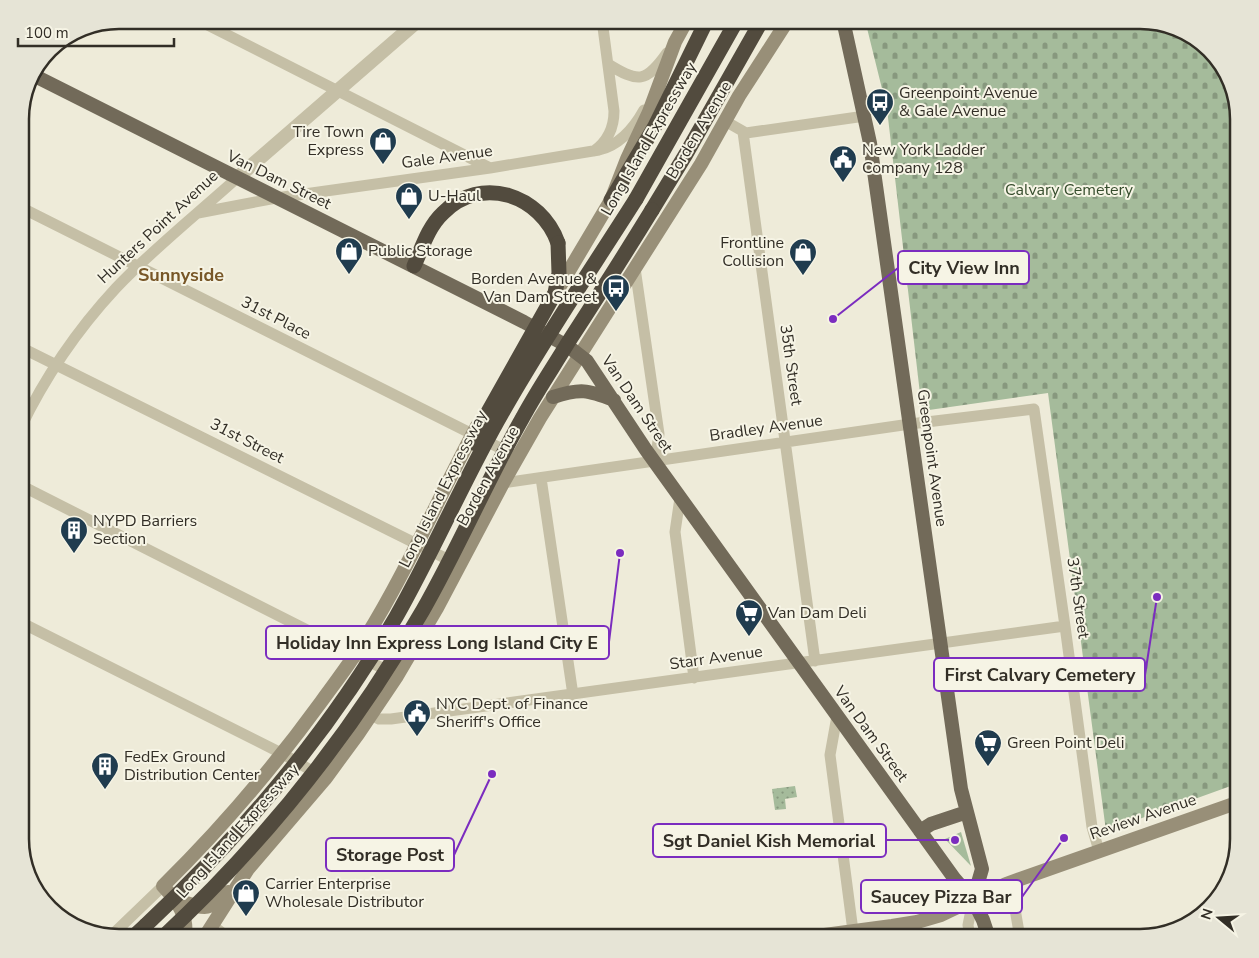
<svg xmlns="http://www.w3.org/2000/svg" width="1259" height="958" viewBox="0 0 1259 958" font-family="'Nunito Sans',sans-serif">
	<defs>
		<pattern id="grass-dots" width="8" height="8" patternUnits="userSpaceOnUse" patternTransform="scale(1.25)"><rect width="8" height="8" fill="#a5bb9b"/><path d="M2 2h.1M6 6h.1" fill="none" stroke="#87987e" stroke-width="1.8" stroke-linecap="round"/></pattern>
		<pattern id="cemetery-stones" width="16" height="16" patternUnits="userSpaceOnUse" patternTransform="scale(1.25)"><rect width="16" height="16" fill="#a5bb9b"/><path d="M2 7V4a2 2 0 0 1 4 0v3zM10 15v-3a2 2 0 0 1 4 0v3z" fill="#87987e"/></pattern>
	</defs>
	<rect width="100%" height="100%" fill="#eeebd9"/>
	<path fill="url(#grass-dots)" d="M795 786 797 797 785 799 786 809 775 810 772 789Z"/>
	<path fill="url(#cemetery-stones)" d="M865 20H1140L1201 41 1229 75 1239 119V783L1106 831 1048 393 922 411 887 109Z"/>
	<path fill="#a5bb9b" d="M961 832 971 866 945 839Z"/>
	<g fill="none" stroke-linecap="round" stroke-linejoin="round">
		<path stroke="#c5bfa6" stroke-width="11" d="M198 20 490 168
			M608 64C638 83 646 83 667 53
			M725 121 746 133 865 116
			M743 132 815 661
			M594 151C608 141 614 128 614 111L602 20
			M20 207 510 453
			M198 213 276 198 490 168 599 150C620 145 634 128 644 110
			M635 268 659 434 655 462
			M20 347 455 563
			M20 429C45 377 77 330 116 288 153 249 196 215 237 178
			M541 478 573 695
			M503 483 910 424 1034 409 1065 626 1092 827 1099 851
			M20 485 392 673
			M680 498 675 532 694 678
			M20 622 283 754 319 775
			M371 715 379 719H391L1065 626
			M837 716 830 755 853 931
			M1006 884 1015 909 1020 938
			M212 925 229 938
			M111 936 163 886
			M970 938 968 925 973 900"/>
		<path stroke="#c5bfa6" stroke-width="14" d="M237 178 419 20"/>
		<path stroke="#988f78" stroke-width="14" d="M557 291 611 200 627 159 649 112 675 42 687 20
			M186 903C210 911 210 907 228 892
			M185 938C188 915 178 902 163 886 221 829 273 768 321 702 336 681 353 660 366 637 408 569 439 496 477 426
			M204 938 248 869 325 779 358 734 397 676 437 608 503 483 540 418 701 164 739 96 788 20
			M802 938 892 926 917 922 941 915 1006 884 1239 802"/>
		<path stroke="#726a59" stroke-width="14" d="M843 20 870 143 961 789 982 869 973 900
			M31 74 524 322 569 347 587 361 646 450 954 878 973 900 983 920 989 938
			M553 397C581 388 587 390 614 400
			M920 831 931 824 967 812"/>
		<path stroke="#524b3e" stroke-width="15" d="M636 199 737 20
			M611 200 655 126 707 20
			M652 210 686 154 762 20
			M414 266C422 248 428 227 443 213 481 174 541 195 558 243
			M132 938 146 925"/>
		<path stroke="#524b3e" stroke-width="15" d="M476 444 487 414 555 293 559 273 558 243
			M146 925C243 834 329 732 396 617 434 550 464 479 502 413 543 340 591 270 636 199
			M162 938C265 842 353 732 423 610 459 547 487 480 523 417 537 391 554 366 569 341 597 298 625 254 652 210"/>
	</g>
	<defs>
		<g id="bus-pin" transform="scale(1.4375)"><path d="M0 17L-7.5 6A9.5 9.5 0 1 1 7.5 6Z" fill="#203c4f" stroke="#f6f4e5"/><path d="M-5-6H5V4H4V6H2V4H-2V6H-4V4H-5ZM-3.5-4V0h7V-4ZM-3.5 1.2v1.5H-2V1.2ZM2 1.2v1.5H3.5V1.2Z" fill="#fff"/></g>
		<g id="shop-pin" transform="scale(1.4375)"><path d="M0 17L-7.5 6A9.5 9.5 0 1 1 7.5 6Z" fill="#203c4f" stroke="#f6f4e5"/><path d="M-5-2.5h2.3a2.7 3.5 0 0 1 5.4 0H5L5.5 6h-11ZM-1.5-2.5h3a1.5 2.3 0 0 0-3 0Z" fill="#fff"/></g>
		<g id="civic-pin" transform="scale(1.4375)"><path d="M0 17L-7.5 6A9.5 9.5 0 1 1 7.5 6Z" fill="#203c4f" stroke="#f6f4e5"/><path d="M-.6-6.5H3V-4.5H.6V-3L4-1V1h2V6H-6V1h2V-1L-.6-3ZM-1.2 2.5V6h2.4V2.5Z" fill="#fff"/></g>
		<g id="building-pin" transform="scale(1.4375)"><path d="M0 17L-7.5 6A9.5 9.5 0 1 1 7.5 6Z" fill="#203c4f" stroke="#f6f4e5"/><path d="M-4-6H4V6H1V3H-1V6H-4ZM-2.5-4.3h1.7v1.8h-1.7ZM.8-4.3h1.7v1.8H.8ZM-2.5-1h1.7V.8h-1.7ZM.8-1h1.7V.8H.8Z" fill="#fff"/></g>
		<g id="supermarket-pin" transform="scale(1.4375)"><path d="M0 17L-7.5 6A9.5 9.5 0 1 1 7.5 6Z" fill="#203c4f" stroke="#f6f4e5"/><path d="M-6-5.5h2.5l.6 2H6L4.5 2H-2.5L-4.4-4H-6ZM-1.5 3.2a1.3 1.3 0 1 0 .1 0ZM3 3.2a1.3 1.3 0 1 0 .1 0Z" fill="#fff"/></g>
	</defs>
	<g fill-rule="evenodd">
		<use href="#bus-pin" x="880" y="102"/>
		<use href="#shop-pin" x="383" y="141"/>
		<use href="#civic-pin" x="843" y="159"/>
		<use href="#shop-pin" x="409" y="196"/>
		<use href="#shop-pin" x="349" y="251"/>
		<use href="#shop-pin" x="803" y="252"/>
		<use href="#bus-pin" x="616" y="288"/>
		<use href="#building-pin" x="74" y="530"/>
		<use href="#supermarket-pin" x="749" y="613"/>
		<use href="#civic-pin" x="417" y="713"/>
		<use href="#supermarket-pin" x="988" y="743"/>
		<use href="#building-pin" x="105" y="766"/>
		<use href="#shop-pin" x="246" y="893"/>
	</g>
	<g text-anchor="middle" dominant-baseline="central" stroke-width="4" stroke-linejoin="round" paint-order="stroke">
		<g font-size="16" fill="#322e26" stroke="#f6f4e5" text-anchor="start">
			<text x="899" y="93">Greenpoint Avenue<tspan x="899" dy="18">&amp; Gale Avenue</tspan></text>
			<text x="364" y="132" text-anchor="end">Tire Town<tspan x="364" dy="18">Express</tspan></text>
			<text x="862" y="150">New York Ladder<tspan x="862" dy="18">Company 128</tspan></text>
			<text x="428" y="196">U-Haul</text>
			<text x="784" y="243" text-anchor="end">Frontline<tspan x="784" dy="18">Collision</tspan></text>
			<text x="368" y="251">Public Storage</text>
			<text x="597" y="279" text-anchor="end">Borden Avenue &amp;<tspan x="597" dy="18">Van Dam Street</tspan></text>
			<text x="93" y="521">NYPD Barriers<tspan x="93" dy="18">Section</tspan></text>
			<text x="768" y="613">Van Dam Deli</text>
			<text x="436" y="704">NYC Dept. of Finance<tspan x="436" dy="18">Sheriff's Office</tspan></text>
			<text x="1007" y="743">Green Point Deli</text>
			<text x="124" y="757">FedEx Ground<tspan x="124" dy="18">Distribution Center</tspan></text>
			<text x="265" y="884">Carrier Enterprise<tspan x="265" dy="18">Wholesale Distributor</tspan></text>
		</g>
		<g font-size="16" fill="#322e26" stroke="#f6f4e5">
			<text transform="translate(699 130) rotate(-59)">Borden Avenue</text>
			<text transform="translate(649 139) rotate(-60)">Long Island Expressway</text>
			<text transform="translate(447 157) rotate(-8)">Gale Avenue</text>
			<text transform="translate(279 180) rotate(26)">Van Dam Street</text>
			<text transform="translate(158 227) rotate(-43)">Hunters Point Avenue</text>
			<text transform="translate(276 318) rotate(27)">31st Place</text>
			<text transform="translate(791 365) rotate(82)">35th Street</text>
			<text transform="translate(637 404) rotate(56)">Van Dam Street</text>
			<text transform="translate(766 428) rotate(-8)">Bradley Avenue</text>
			<text transform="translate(247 441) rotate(27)">31st Street</text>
			<text transform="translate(932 458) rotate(82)">Greenpoint Avenue</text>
			<text transform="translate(488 476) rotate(-61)">Borden Avenue</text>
			<text transform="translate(443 489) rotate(-63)">Long Island Expressway</text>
			<text transform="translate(1078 598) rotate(82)">37th Street</text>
			<text transform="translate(716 658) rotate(-8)">Starr Avenue</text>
			<text transform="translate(871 734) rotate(54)">Van Dam Street</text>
			<text transform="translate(1143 817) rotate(-19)">Review Avenue</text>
			<text transform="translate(238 831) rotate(-48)">Long Island Expressway</text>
		</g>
		<g font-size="16" fill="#364d2d" stroke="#f6f4e5">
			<text x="1069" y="190">Calvary Cemetery</text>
		</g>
		<g font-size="18" font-weight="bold" fill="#785728" stroke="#f6f4e5">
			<text x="181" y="275">Sunnyside</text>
		</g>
	</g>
	<path d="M0 0H1259V958H0ZM119 29H1140A90 90 0 0 1 1230 119V839A90 90 0 0 1 1140 929H119A90 90 0 0 1 29 839V119A90 90 0 0 1 119 29Z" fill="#e6e4d6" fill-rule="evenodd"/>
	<path fill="none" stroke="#322e26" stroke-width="2.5" d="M119 29H1140A90 90 0 0 1 1230 119V839A90 90 0 0 1 1140 929H119A90 90 0 0 1 29 839V119A90 90 0 0 1 119 29Z"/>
	<path fill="none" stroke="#7b2cbf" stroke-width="2" d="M833 319L898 268M620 553L609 642M1157 597L1145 675M955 840L886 840M492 774L454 855M1064 838L1022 897"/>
	<g fill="#7b2cbf" stroke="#f6f4e5" stroke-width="2">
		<circle cx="833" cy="319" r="5"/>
		<circle cx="620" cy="553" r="5"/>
		<circle cx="1157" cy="597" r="5"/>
		<circle cx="955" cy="840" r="5"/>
		<circle cx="492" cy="774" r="5"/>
		<circle cx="1064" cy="838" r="5"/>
	</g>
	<g fill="#f6f4e5" stroke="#7b2cbf" stroke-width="2">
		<rect x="898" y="251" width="131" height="33" rx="5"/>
		<rect x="266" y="626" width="343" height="33" rx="5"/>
		<rect x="934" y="658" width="211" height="33" rx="5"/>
		<rect x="653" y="824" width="233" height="33" rx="5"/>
		<rect x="326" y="838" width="128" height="33" rx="5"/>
		<rect x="861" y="880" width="161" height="33" rx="5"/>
	</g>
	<g font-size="18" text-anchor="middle" font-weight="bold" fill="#322e26">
		<text x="964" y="274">City View Inn</text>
		<text x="437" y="649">Holiday Inn Express Long Island City E</text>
		<text x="1040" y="681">First Calvary Cemetery</text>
		<text x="769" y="847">Sgt Daniel Kish Memorial</text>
		<text x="390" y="861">Storage Post</text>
		<text x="941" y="903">Saucey Pizza Bar</text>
	</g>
	<g transform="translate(1219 918) rotate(288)" stroke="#f6f4e5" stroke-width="4" paint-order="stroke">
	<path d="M0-4L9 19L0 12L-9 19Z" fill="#322e26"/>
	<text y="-8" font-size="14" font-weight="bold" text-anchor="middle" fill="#322e26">N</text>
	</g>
	<path d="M18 38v8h156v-8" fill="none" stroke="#322e26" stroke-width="2.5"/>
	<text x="25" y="38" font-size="15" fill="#322e26" stroke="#f6f4e5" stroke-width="4" paint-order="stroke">100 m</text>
</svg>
